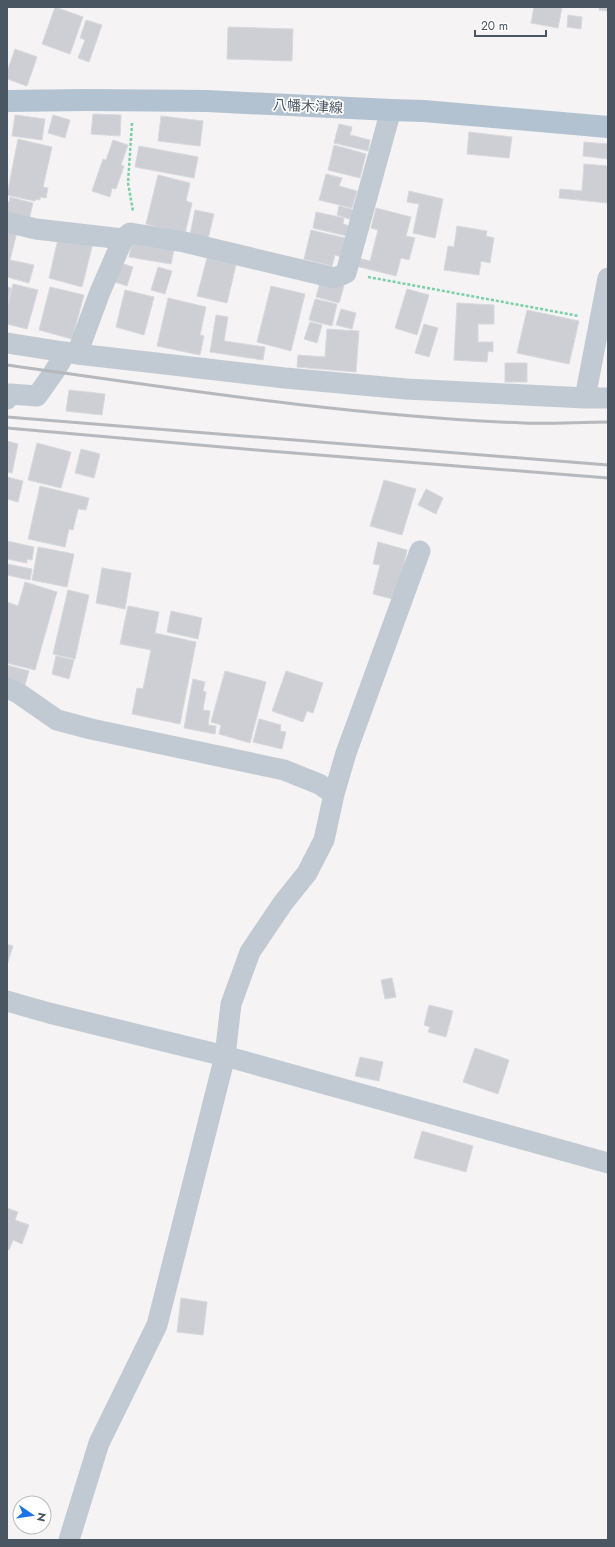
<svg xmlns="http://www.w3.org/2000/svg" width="615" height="1547" viewBox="0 0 615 1547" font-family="Jost,'Noto Sans JP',sans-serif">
	<rect width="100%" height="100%" fill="#f5f3f3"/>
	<path fill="#cdcfd5" stroke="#d7d9de" d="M55 7 83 17 70 54 42 44Z
		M534 7H562L558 28 531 23Z
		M596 7H608V11L599 10V7Z
		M568 15 582 17 581 29 567 27Z
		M86 20 102 25 89 62 78 58 85 40 80 38Z
		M228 27 293 29 292 61 227 59Z
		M15 49 37 57 27 86 7 79V72Z
		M93 114 121 115 120 136 91 134Z
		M15 115 45 119 42 140 12 136Z
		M53 115 70 120 65 138 48 133Z
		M161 116 203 121 200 146 158 141Z
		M339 124 352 127 350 135 370 140 368 151 334 143Z
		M469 132 512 137 509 158 467 154Z
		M18 139 52 147 43 187 48 188 46 198 40 197V200L36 199 35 201 7 195Z
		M113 140 128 145 121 165 124 166 116 189 112 188 110 197 92 191 103 159 106 160Z
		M584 142 608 144V159L583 156Z
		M334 145 366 154 360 178 328 170Z
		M139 146 198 157 194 178 135 167Z
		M584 164 608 166V203L559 198 560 189 582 191Z
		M326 174 342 178 339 186 357 191 352 208 319 200Z
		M158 175 190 183 186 201 192 203 185 234 146 224Z
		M409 191 443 199 435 238 413 233 419 204 407 202Z
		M10 197 33 203 29 220 7 215V202H9Z
		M339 206 355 210 352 220 337 215Z
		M376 208 411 217 406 236 415 238 409 260 401 258 396 276 356 266 358 258 370 261 378 230 371 228Z
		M195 210 214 214 208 239 190 235Z
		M316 212 344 218 343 224 350 226 347 236 313 228Z
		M457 226 487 231 486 236 494 238 490 263 481 261 479 275 444 270 448 246 454 247Z
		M7 229 17 232 10 260 34 265 29 283 7 277Z
		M311 230 345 238 341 257 335 255 332 266 304 259Z
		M59 235 93 243 82 287 49 278Z
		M132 242 174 250 171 264 129 257Z
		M207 258 236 265 227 303 197 296Z
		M118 262 133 267 127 286 112 281Z
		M158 267 172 271 165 294 151 290Z
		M321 279 344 286 339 303 316 297Z
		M13 284 38 290 27 329 7 324V308Z
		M271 286 305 294 291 351 257 342Z
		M7 287 11 288 7 304Z
		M50 287 84 295 72 339 39 330Z
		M407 289 429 295 417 335 395 328Z
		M125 290 154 297 144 335 116 327Z
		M168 298 206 307 200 335 204 336 200 355 157 346Z
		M315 299 337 304 332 326 309 320Z
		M457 303 494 305V324H478V342H493V352L488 351 487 362 454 360Z
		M341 309 356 313 352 329 336 325Z
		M527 310 579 321 569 364 517 353Z
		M216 315 228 317 224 341 265 347 263 360 210 352Z
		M310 322 322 325 317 343 304 339Z
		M424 324 438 328 429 357 415 353Z
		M327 329 359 331 356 372 297 367 298 355 325 357Z
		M505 363H527V382H505Z
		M69 390 105 394 102 415 66 411Z
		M7 441 18 444 12 473 7 472Z
		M37 443 71 452 61 488 28 480Z
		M81 449 100 454 94 478 75 473Z
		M7 477 23 481 18 502 7 499Z
		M384 480 416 489 402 535 370 526Z
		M40 486 89 498 86 510 78 509 73 530 69 529 65 547 28 539Z
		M426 489 443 498 436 514 418 505Z
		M7 541 34 547 32 560 27 559V563L7 559Z
		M378 542 407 550 396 600 373 594 380 565 373 564Z
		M38 547 74 554 67 587 32 580Z
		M7 564 32 569 30 580 7 575Z
		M102 568 131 573 125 609 96 603Z
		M25 582 57 592 35 670 7 663V602L18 606Z
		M68 590 89 595 75 659 53 654Z
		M128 606 159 612 155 633 196 642 180 724 132 714 137 688 143 689 151 650 120 644Z
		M171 611 202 618 198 639 167 632Z
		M56 656 74 660 69 679 52 674Z
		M7 665 29 671 25 685 7 680Z
		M225 671 266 682 250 743 219 734 221 725 211 722Z
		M286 671 323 683 313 713 307 711 303 722 272 711Z
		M193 679 205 682 203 691 206 692 203 710 210 711 208 725 216 726 215 734 184 728Z
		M259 719 281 725 280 731 286 732 282 749 253 742Z
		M7 944 13 946 7 965Z
		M392 978 396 997 385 999 381 980Z
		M429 1005 453 1011 446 1037 428 1032 430 1027 424 1025Z
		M475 1048 509 1060 498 1094 463 1082Z
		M360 1057 383 1062 379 1081 355 1076Z
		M422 1131 473 1146 466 1172 414 1158Z
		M7 1208 18 1212 15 1220 29 1225 22 1244 13 1240 9 1250 7 1249Z
		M181 1298 207 1302 203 1335 177 1332Z"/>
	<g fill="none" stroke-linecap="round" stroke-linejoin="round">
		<path stroke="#7ad0a6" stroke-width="2.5" stroke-dasharray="3 2" stroke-linecap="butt" d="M132 123 128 183 133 211
			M368 277 579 316"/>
		<path stroke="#c1cad2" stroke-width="21" d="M7 222 36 229 123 239
			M7 343 77 354 156 363 285 378 406 389 585 398H608
			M77 354 100 292 123 239 130 233 184 242 335 278 346 273 391 110
			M585 398 608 278
			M7 399 10 394 37 396 54 372 66 352
			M7 688 18 693 57 720 91 729 284 770 319 784 334 794 324 840 307 873 283 903 250 952 231 1004 225 1056 157 1325 99 1443 69 1540
			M334 794 346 753 420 551
			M7 1001 49 1013 225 1056 608 1163"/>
		<path stroke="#b3c2d1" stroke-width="22" d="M7 101 86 100 207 101 391 110 424 111 608 127"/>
		<path stroke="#b5b8bd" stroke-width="3" d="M7 365C178 389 350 416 523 423 551 424 580 422 608 422
			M7 417 608 465
			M7 428 256 450 608 478"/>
	</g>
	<g text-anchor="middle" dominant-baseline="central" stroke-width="3.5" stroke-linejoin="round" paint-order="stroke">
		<g font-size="14" fill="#4a5661" stroke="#fff">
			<text transform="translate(308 106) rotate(3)">八幡木津線</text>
		</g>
	</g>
	<rect width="615" height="1547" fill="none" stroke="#4a5661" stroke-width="16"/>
	<g transform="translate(32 1515) rotate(103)"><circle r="19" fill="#ffffff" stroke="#b7bbc0"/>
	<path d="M0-3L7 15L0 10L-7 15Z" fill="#1a73e8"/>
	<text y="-6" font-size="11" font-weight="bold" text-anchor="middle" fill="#4a5661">N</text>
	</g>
	<path d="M475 30v6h71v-6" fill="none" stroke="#4a5661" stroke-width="2"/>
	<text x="481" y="30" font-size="12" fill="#4a5661" stroke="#ffffff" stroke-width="3" paint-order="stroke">20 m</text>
</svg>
